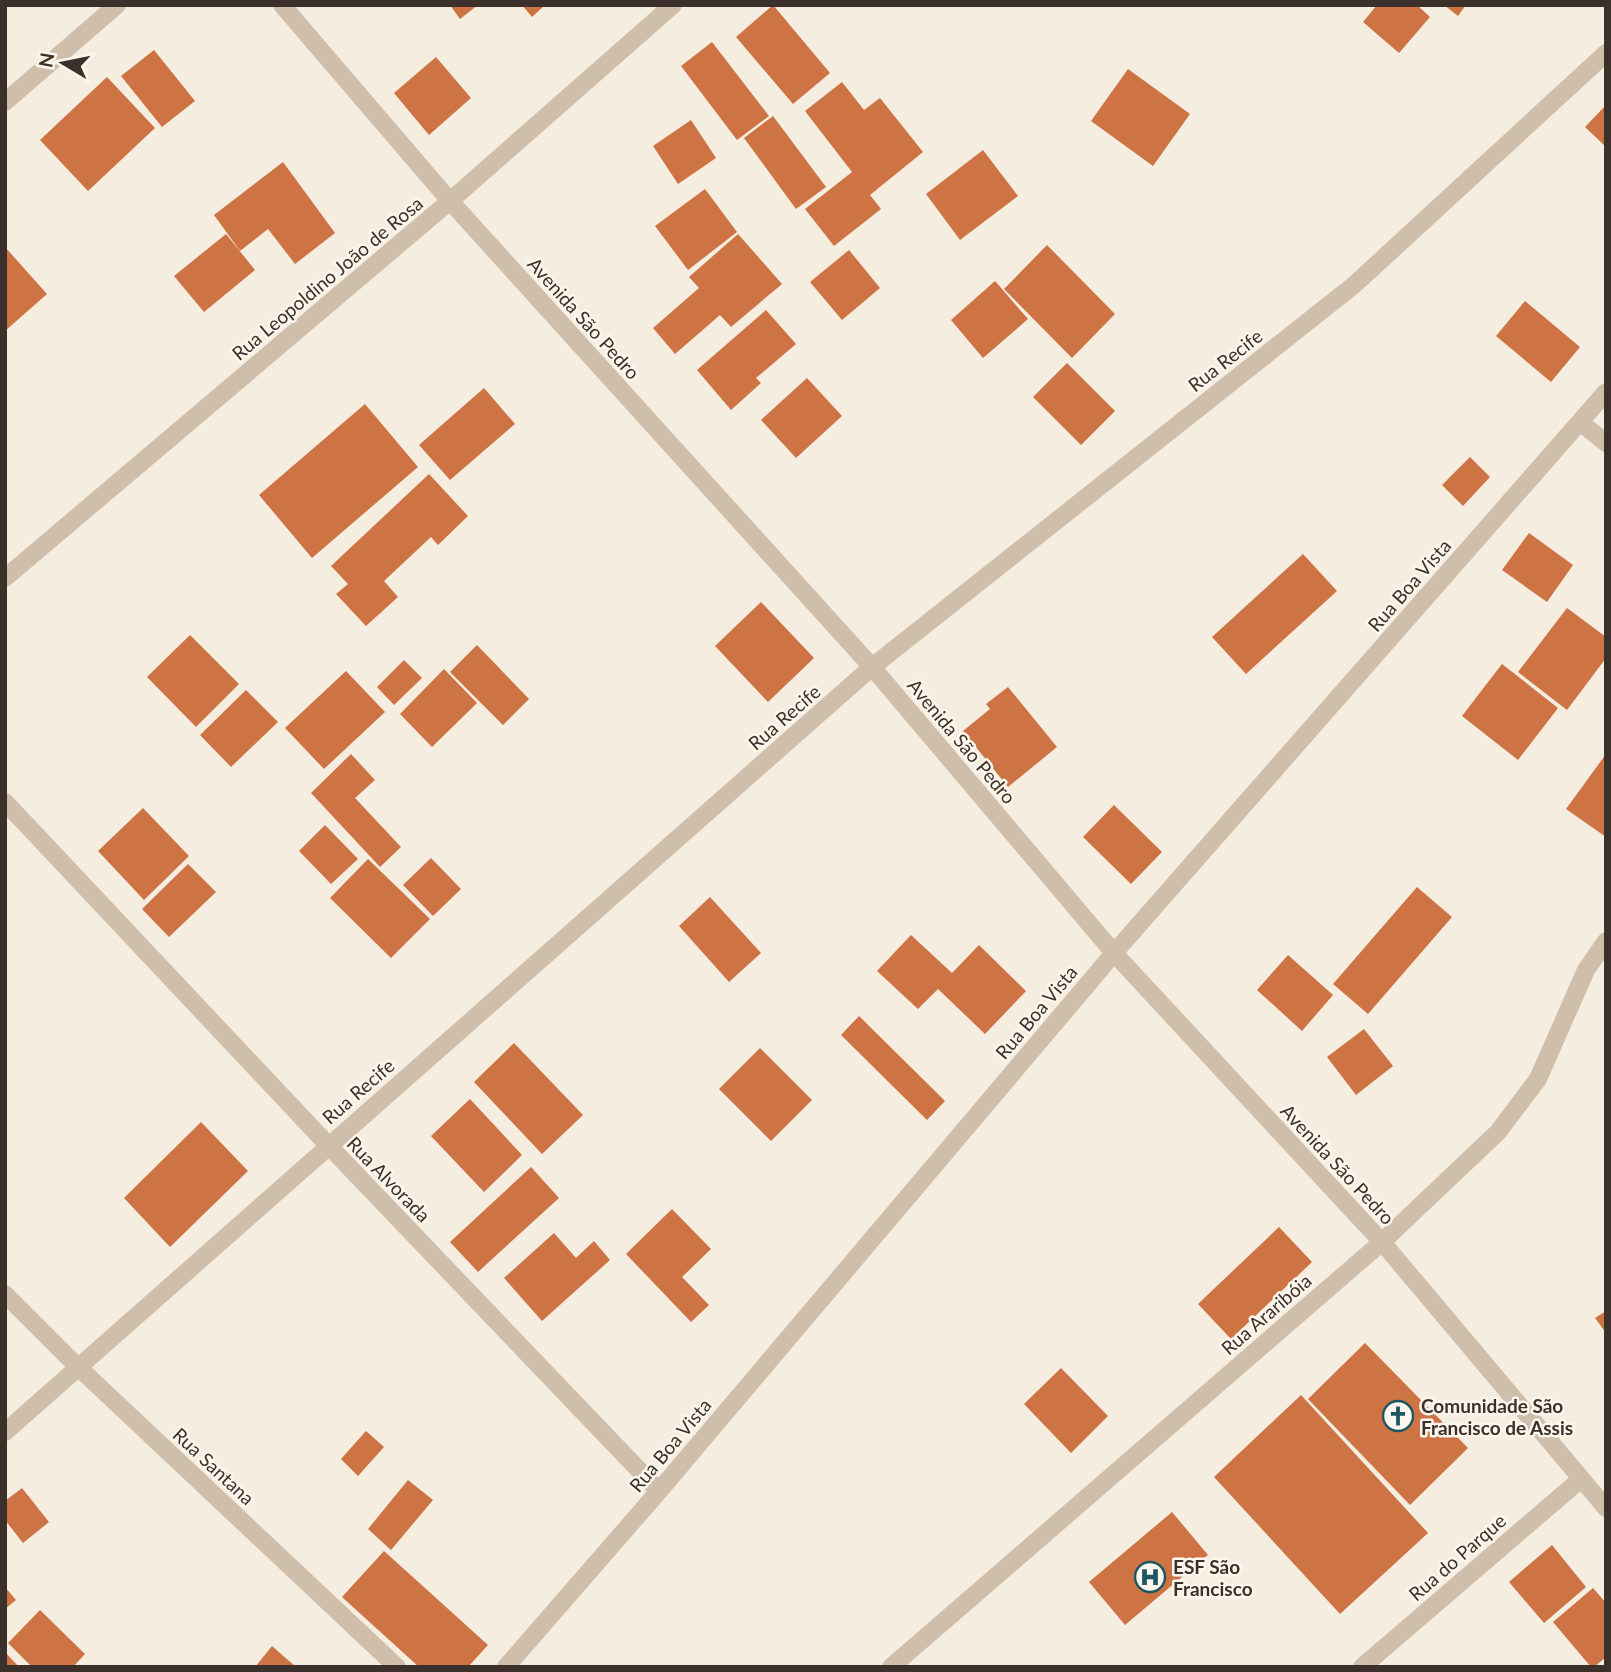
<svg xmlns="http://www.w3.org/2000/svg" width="1611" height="1672" viewBox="0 0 1611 1672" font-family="Lato,sans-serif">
	<rect width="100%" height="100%" fill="#f5ede0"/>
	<path fill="#ce7344" d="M450 5H478L460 19Z
		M522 5H545L532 17Z
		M773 5 830 73 793 104 736 37Z
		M1377 5H1417L1430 17 1399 53 1363 22Z
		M1444 5H1466L1458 16Z
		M712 42 769 116 737 140 681 66Z
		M154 50 195 101 162 127 121 76Z
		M436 57 471 98 429 135 394 93Z
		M1128 69 1190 114 1153 166 1091 121Z
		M107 77 155 128 88 191 40 140Z
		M842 82 864 110 880 98 923 152 870 195 881 209 834 246 805 209 852 172 805 111Z
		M1606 105V147L1585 127Z
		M773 116 826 187 796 209 744 138Z
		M691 120 716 158 678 184 653 146Z
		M983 150 1018 196 960 240 926 194Z
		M283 162 335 233 295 264 268 229 240 251 214 215Z
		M705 189 737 232 688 270 655 226Z
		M226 234 255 270 204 312 174 276Z
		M738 234 782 284 731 327 720 315 675 354 653 328 699 288 689 277Z
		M1047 245 1115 314 1072 358 1004 289Z
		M5 247 47 294 5 331Z
		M849 250 880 288 842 320 810 282Z
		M995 281 1028 319 983 358 951 320Z
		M1525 301 1580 347 1551 382 1496 336Z
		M766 310 796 344 756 378 761 383 731 410 697 370Z
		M1067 363 1115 411 1081 445 1033 397Z
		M807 378 842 416 796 458 761 420Z
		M484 388 515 424 450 480 419 445Z
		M365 404 418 467 312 558 259 495Z
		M1470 457 1490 477 1463 506 1442 485Z
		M429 474 468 516 438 545 431 537 384 581 398 597 366 626 336 594 348 584 331 566Z
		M1529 533 1573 565 1547 602 1502 570Z
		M1303 554 1337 591 1246 674 1212 637Z
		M761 602 814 658 768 702 715 646Z
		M1567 608 1606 637V658L1567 710 1518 672Z
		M190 635 239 684 196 727 147 677Z
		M477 645 529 699 503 725 450 672Z
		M404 660 422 678 394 705 377 687Z
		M1502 664 1558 708 1518 760 1462 716Z
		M444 669 477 703 432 747 400 714Z
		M346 671 385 712 324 769 285 728Z
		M1008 687 1057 747 1008 787 963 731 990 709 986 704Z
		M246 690 278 722 231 767 200 735Z
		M351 754 375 780 355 798 401 847 380 867 311 793Z
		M1606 754V837L1566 809Z
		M1114 805 1162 852 1131 884 1083 837Z
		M143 808 189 856 144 900 98 851Z
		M325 825 358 859 331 884 299 851Z
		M431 858 461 889 433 916 403 885Z
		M368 859 430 919 391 958 330 898Z
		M188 864 216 892 169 937 142 909Z
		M1417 887 1452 917 1368 1014 1333 984Z
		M710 897 761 953 729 982 679 926Z
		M911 935 952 973 979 945 1026 991 985 1034 938 989 918 1009 877 971Z
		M1288 955 1333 995 1302 1031 1257 990Z
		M859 1016 945 1101 927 1120 841 1035Z
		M1364 1029 1393 1066 1356 1095 1327 1057Z
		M514 1043 583 1115 542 1154 474 1082Z
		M760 1048 812 1100 771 1141 719 1089Z
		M470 1099 522 1155 484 1192 431 1136Z
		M201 1122 248 1171 170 1247 124 1198Z
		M531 1167 559 1198 478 1272 450 1242Z
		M672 1209 711 1249 682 1277 709 1305 691 1322 626 1254Z
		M1279 1227 1312 1262 1231 1339 1198 1304Z
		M554 1233 576 1258 594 1241 610 1260 542 1321 504 1278Z
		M1606 1311V1333L1595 1318Z
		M1365 1343 1468 1448 1410 1505 1308 1399Z
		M1061 1368 1108 1416 1071 1453 1024 1404Z
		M1301 1395 1428 1533 1340 1614 1214 1477Z
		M366 1431 384 1447 358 1476 341 1459Z
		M408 1480 433 1500 391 1550 368 1529Z
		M22 1488 49 1522 23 1543 5 1520V1501Z
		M1172 1512 1208 1555 1125 1625 1089 1582Z
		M1552 1545 1586 1587 1544 1623 1509 1582Z
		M384 1551 488 1645 468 1667H419L342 1597Z
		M5 1587 16 1600 5 1609Z
		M1593 1588 1606 1603V1657L1594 1667H1591L1553 1622Z
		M40 1610 85 1654 73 1667H32L8 1643Z
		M272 1646 296 1667H255Z
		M5 1652 19 1667H5Z"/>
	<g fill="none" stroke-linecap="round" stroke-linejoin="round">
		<path stroke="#cfbeaa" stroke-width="18" d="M282 5 450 201 872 667 1114 953 1382 1242 1606 1508
			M5 102 117 5
			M1580 422 1606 443
			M5 578 450 201 673 5
			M5 802 328 1145 659 1491
			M5 1294 77 1366 397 1667
			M5 1432 872 667 1354 285 1606 53
			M506 1667 659 1491 1114 953 1606 392
			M891 1667 1382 1242 1498 1132 1538 1079 1586 970 1606 941
			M1362 1667 1581 1479"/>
	</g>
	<defs>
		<g id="church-ring" transform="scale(1.575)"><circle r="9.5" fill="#fcf6ed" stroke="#1c5661" stroke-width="1.5"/><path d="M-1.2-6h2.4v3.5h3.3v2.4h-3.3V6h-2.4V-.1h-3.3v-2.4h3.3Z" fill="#1c5661"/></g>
		<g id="hospital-ring" transform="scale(1.575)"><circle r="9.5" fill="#fcf6ed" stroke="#1c5661" stroke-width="1.5"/><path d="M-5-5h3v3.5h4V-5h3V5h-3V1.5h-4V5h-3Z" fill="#1c5661"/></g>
	</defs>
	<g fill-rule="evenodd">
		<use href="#church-ring" x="1398" y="1416"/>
		<use href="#hospital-ring" x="1150" y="1577"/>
	</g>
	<g text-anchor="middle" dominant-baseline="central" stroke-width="5" stroke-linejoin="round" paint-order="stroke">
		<g font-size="19" fill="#3c312a" stroke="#fcf6ed">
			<text transform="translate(327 278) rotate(-40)">Rua Leopoldino João de Rosa</text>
			<text transform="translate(584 318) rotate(48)">Avenida São Pedro</text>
			<text transform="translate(1225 360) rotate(-38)">Rua Recife</text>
			<text transform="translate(1409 585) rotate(-49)">Rua Boa Vista</text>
			<text transform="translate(784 717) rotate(-41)">Rua Recife</text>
			<text transform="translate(962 741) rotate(50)">Avenida São Pedro</text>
			<text transform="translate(1036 1012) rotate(-50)">Rua Boa Vista</text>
			<text transform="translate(358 1091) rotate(-41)">Rua Recife</text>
			<text transform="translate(1338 1164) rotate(47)">Avenida São Pedro</text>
			<text transform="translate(389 1179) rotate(46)">Rua Alvorada</text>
			<text transform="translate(1266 1314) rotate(-41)">Rua Araribóia</text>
			<text transform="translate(670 1445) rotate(-50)">Rua Boa Vista</text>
			<text transform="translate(214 1466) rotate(43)">Rua Santana</text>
			<text transform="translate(1457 1557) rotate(-41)">Rua do Parque</text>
		</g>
		<g font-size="19" font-weight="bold" fill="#3c312a" stroke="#fcf6ed" text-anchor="start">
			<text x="1421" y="1405">Comunidade São<tspan x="1421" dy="22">Francisco de Assis</tspan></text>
			<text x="1173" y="1566">ESF São<tspan x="1173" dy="22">Francisco</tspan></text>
		</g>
	</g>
	<rect width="1611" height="1672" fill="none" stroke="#3c312a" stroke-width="14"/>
	<g transform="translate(63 63) rotate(280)" stroke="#fcf6ed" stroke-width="5" paint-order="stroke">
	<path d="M0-5L12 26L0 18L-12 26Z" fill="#3c312a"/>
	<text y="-10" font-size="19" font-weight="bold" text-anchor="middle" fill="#3c312a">N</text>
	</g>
</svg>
